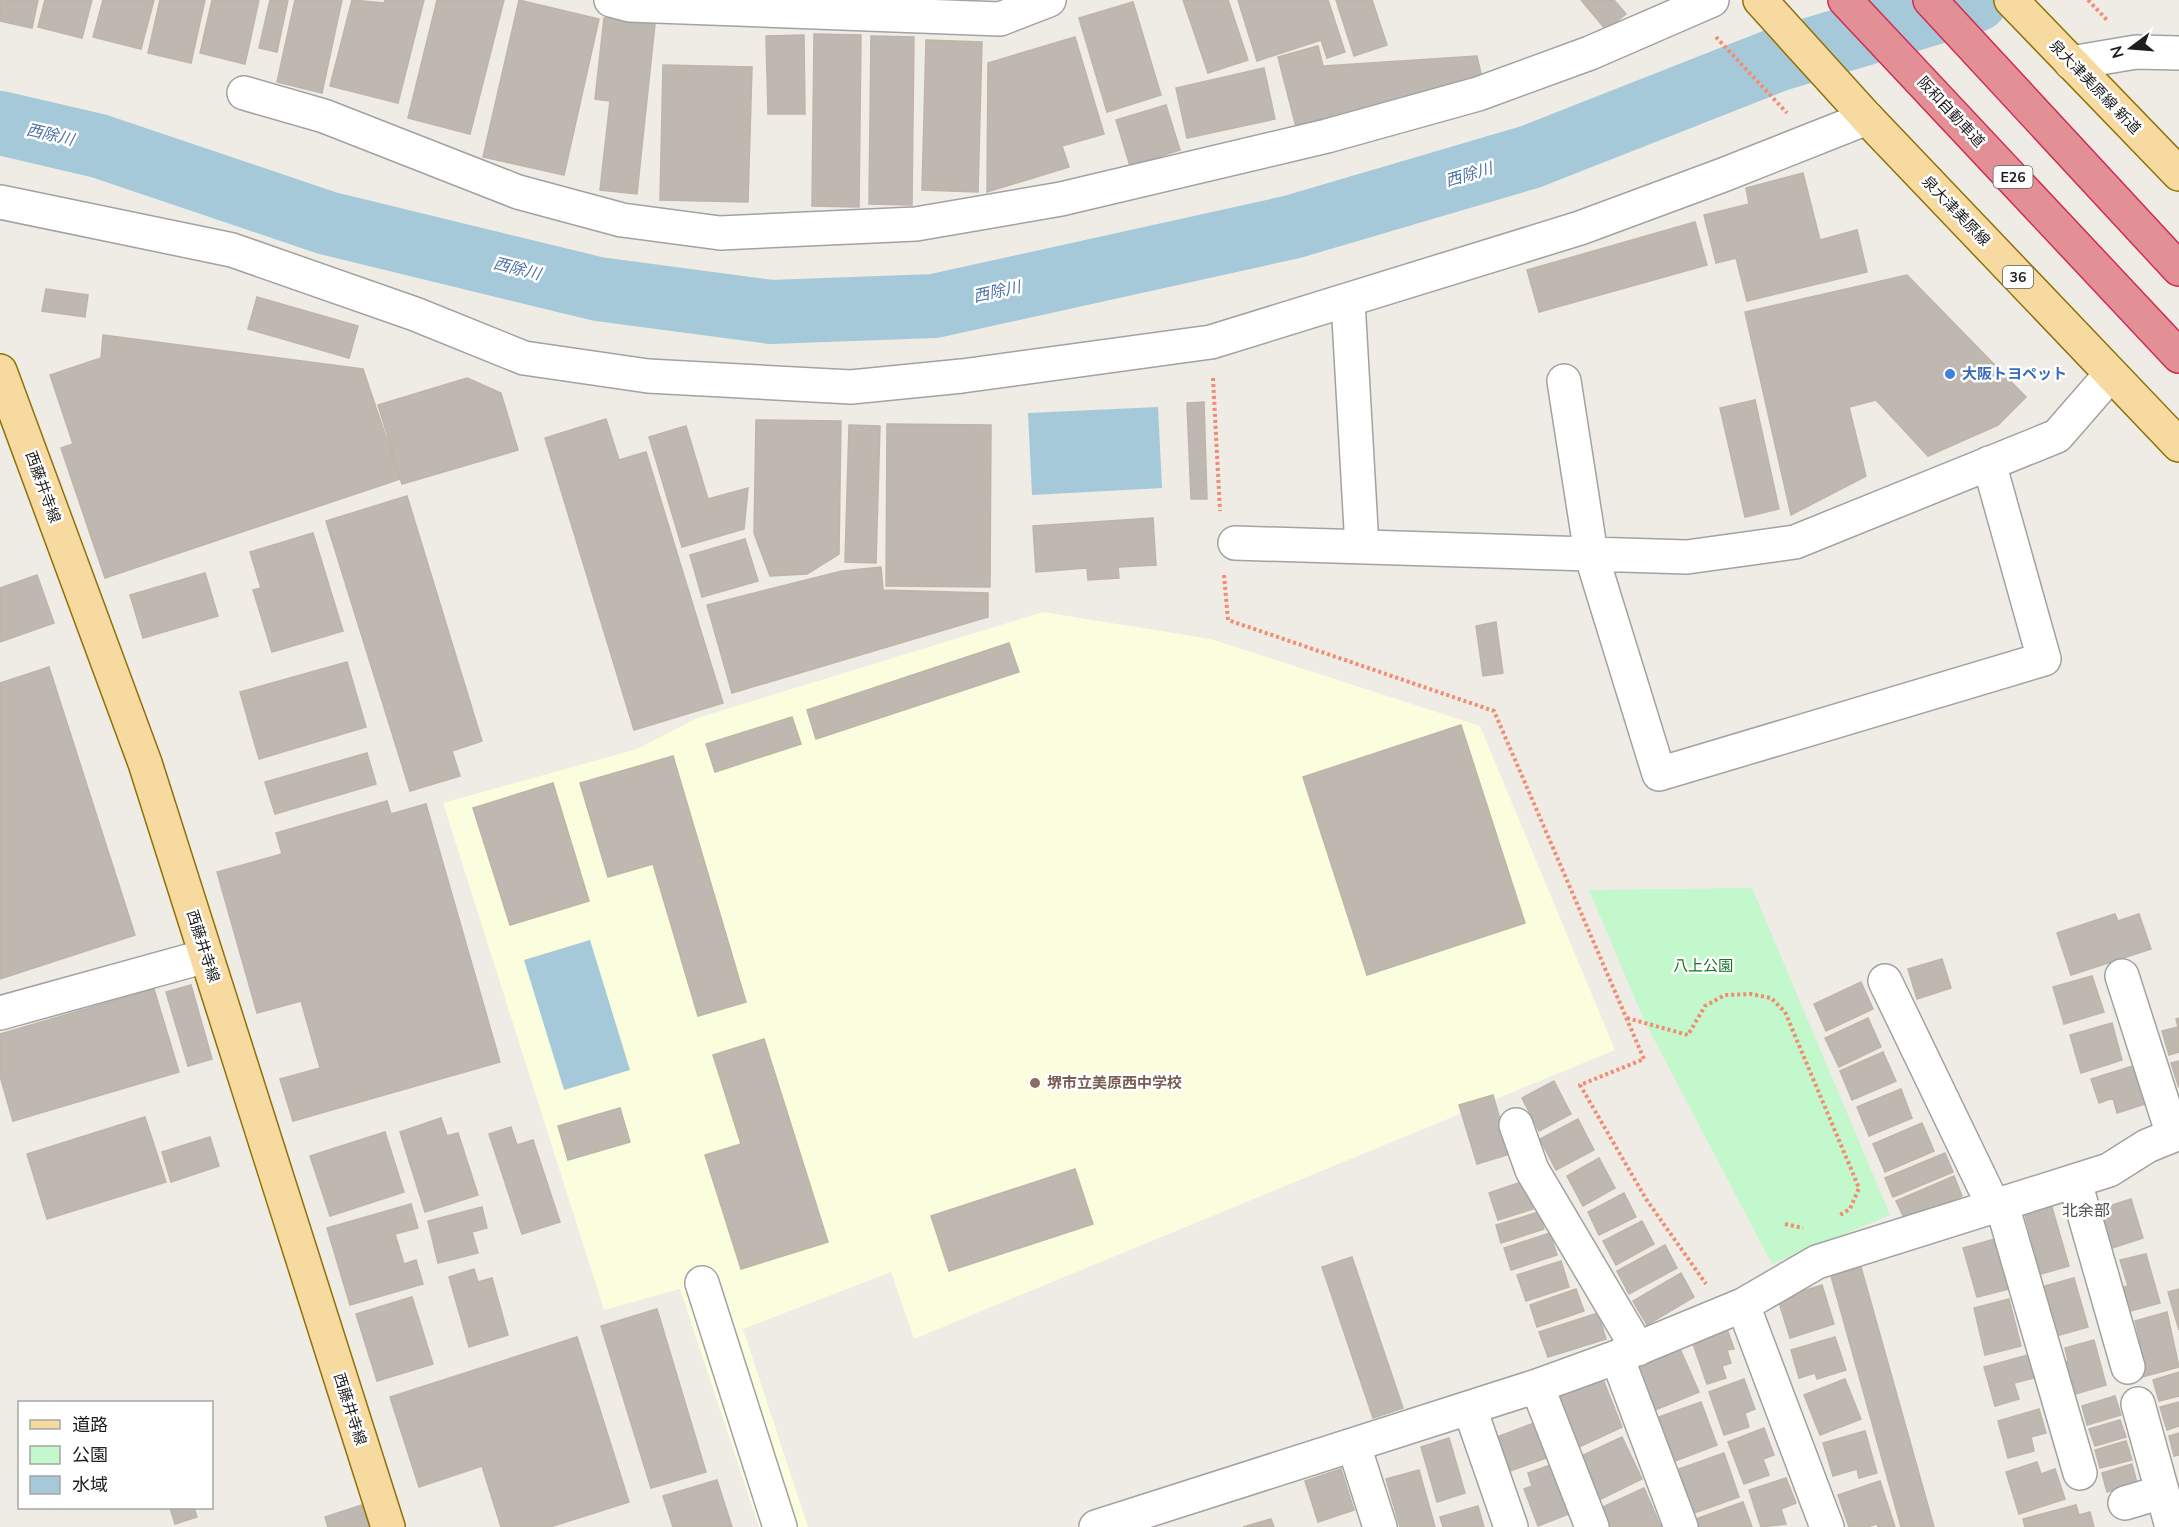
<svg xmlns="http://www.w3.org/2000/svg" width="2179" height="1527" viewBox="0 0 2179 1527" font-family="'Nunito Sans','Noto Sans JP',sans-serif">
	<rect width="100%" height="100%" fill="#eeece4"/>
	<path fill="#fafdde" d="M1043 612 1211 639 1480 726 1615 1050 914 1339 891 1272 743 1329 808 1527H759L680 1289 604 1310 443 803 637 749 697 718Z"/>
	<path fill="#c3f7cc" d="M1752 888 1890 1215 1772 1264 1645 1022 1589 890Z"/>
	<path fill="#a6c9da" d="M1158 407 1162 488 1032 495 1028 413Z
		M590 940 630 1070 564 1090 524 960Z"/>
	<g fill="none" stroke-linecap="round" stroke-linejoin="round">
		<path stroke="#a6c9da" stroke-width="64" d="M0 123 99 146 327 223 598 289 771 312 934 306 1292 227 1530 157 1779 59 1976 0"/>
	</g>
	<path fill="#bfb8b1" stroke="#bfb4a7" stroke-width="1.5" d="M0 0H38L32 28 0 21Z
		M45 0H92L82 38 38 27Z
		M103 0H154L141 49 93 37Z
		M160 0H205L191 63 148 53Z
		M212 0H259L245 64 200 53Z
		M270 0H288L277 52 259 48Z
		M295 0H342L322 93 277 82Z
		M352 0 384 3 385 0H424L398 103 330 86Z
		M437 0H504L470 134 408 118Z
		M519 0 599 19 564 175 483 157Z
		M1183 0H1228L1248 60 1208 73Z
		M1238 0H1328L1345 52 1327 58 1321 40 1257 61Z
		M1336 0H1372L1387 45 1354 56Z
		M1581 0H1614L1626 14 1606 30Z
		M1133 2 1161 95 1107 112 1079 18Z
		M604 18 655 24 637 194 600 190 610 101 595 99Z
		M814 34 861 35 859 207 812 206Z
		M804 35 805 114H768L766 36Z
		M871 36 914 37 912 205 869 204Z
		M1075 37 1104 134 1062 146 1069 167 987 192 988 63Z
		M926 40 982 42 978 192 922 190Z
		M1318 46 1323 66 1477 56 1482 78 1296 127 1278 57Z
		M663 65 752 67 748 202 660 200Z
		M1264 68 1275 119 1187 138 1176 88Z
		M1166 105 1180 150 1130 166 1116 120Z
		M1803 173 1820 240 1857 230 1867 272 1747 301 1736 258 1716 263 1704 215 1749 204 1746 188Z
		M1695 222 1707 265 1539 312 1527 270Z
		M1907 275 2026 397 1998 425 1928 456 1876 400 1849 407 1866 476 1791 515 1745 312Z
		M46 289 88 295 85 317 42 311Z
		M257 297 358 326 349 358 248 329Z
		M103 335 363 369 400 479 105 578 61 448 73 444 50 375 101 358Z
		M467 378 501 393 518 450 402 484 378 405Z
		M1755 400 1779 509 1745 517 1720 408Z
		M1204 402 1207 499H1191L1187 403Z
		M606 419 619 460 646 452 723 703 634 730 545 438Z
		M756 420 841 421 839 554 807 574 770 576 754 533Z
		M887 424 991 425 990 587 886 586Z
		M849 425 880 426 876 563 845 562Z
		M686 426 708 499 748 488 744 529 682 547 649 437Z
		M407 496 482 741 452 751 460 776 410 791 326 521Z
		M1153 518 1156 565 1118 567 1119 578 1088 580 1087 568 1036 572 1033 526Z
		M313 533 343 631 272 652 253 590 261 588 250 552Z
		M745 539 758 581 702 597 690 555Z
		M881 567 883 590 988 593V617L732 693 707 605 842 571Z
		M205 573 218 616 143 638 130 595Z
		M37 575 54 623 0 642V588Z
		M1496 622 1503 673 1483 676 1476 626Z
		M1009 643 1019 672 816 739 807 710Z
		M347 662 366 727 259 759 240 692Z
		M49 667 135 935 0 979V683Z
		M792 717 801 744 715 772 706 744Z
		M1461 725 1525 923 1367 975 1303 777Z
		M367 753 376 784 275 814 265 782Z
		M673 756 746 1002 698 1016 653 864 608 877 580 783Z
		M553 783 589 901 510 925 473 808Z
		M387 801 391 814 426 804 500 1062 293 1121 280 1079 320 1068 301 1001 257 1013 217 872 282 854 276 833Z
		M2115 914 2118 921 2139 914 2151 949 2071 975 2057 933Z
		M1942 959 1951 988 1917 999 1908 969Z
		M2092 976 2104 1012 2064 1024 2053 987Z
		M1861 982 1873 1009 1826 1031 1814 1004Z
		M191 985 212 1059 188 1066 166 992Z
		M154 989 179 1072 13 1121 0 1076V1034Z
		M1868 1018 1881 1047 1839 1067 1825 1038Z
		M2179 1018V1052L2169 1055 2162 1031 2178 1027 2176 1019Z
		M2112 1023 2122 1060 2081 1073 2070 1035Z
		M764 1039 828 1242 741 1269 705 1155 741 1144 713 1055Z
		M1883 1052 1896 1081 1852 1100 1840 1071Z
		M2179 1061V1088L2171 1063Z
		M2133 1066 2145 1104 2117 1113 2113 1098 2099 1103 2091 1079Z
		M1554 1081 1571 1114 1539 1131 1522 1098Z
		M1901 1089 1912 1118 1869 1136 1857 1107Z
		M1493 1095 1510 1154 1477 1164 1459 1105Z
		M620 1108 630 1142 568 1160 558 1126Z
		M145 1117 166 1182 47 1219 27 1154Z
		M441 1118 447 1136 458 1133 478 1195 425 1212 400 1132Z
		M1578 1119 1594 1150 1556 1170 1540 1139Z
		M1922 1123 1934 1151 1885 1172 1873 1144Z
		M511 1127 517 1145 533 1140 560 1222 522 1234 489 1134Z
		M385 1132 404 1192 330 1216 310 1156Z
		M210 1137 219 1166 171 1182 162 1152Z
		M1945 1153 1953 1172 1893 1197 1885 1178Z
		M1599 1158 1615 1188 1583 1206 1567 1176Z
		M1075 1169 1093 1224 949 1271 931 1216Z
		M1954 1176 1962 1196 1905 1220 1896 1201Z
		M1524 1181 1533 1209 1498 1220 1489 1193Z
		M1624 1193 1636 1217 1599 1235 1588 1212Z
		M2131 1199 2143 1238 2112 1248 2100 1209Z
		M411 1204 418 1228 395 1234 404 1264 416 1260 423 1284 350 1305 327 1228Z
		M2051 1204 2069 1266 2041 1274 2024 1212Z
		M482 1207 487 1228 472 1232 478 1253 438 1263 428 1221Z
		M1539 1212 1544 1229 1501 1243 1496 1225Z
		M1642 1221 1654 1244 1616 1265 1603 1241Z
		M1550 1233 1557 1255 1511 1270 1504 1248Z
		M1995 1239 2009 1289 1977 1297 1963 1248Z
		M1665 1245 1677 1268 1629 1294 1617 1271Z
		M2146 1254 2160 1303 2123 1313 2117 1288 2128 1286 2120 1260Z
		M1352 1257 1403 1408 1373 1418 1322 1267Z
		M1561 1261 1569 1287 1526 1301 1517 1275Z
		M1861 1267 1934 1527H1901L1831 1276Z
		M474 1269 478 1282 492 1278 508 1335 469 1347 449 1277Z
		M1681 1273 1694 1297 1647 1325 1633 1301Z
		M2074 1278 2088 1327 2056 1336 2041 1287Z
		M1822 1285 1834 1324 1790 1338 1778 1299Z
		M1576 1289 1584 1311 1537 1327 1530 1305Z
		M2179 1289V1330L2168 1292Z
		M412 1297 433 1364 377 1381 356 1314Z
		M2009 1299 2021 1346 1985 1355 1974 1308Z
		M657 1309 706 1472 651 1488 601 1326Z
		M2167 1312 2179 1367 2142 1377 2134 1347 2141 1345 2135 1321Z
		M1598 1313 1606 1339 1548 1357 1539 1332Z
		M1727 1329 1734 1349 1727 1350 1731 1363 1722 1366 1726 1378 1707 1384 1692 1341Z
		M577 1337 629 1502 550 1527H501L482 1466 419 1487 390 1397Z
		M1835 1337 1846 1370 1817 1379 1815 1373 1799 1378 1791 1350Z
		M2094 1340 2106 1385 2072 1395 2063 1363 2068 1361 2065 1348Z
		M1677 1342 1699 1392 1655 1410 1634 1360Z
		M2028 1355 2034 1378 2014 1383 2019 1399 1995 1406 1984 1367Z
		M1600 1372 1622 1427 1577 1448 1553 1392Z
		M2179 1372V1396L2159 1401 2153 1380Z
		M1744 1379 1755 1409 1745 1413 1749 1427 1724 1435 1709 1392Z
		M1845 1379 1861 1419 1820 1435 1804 1395Z
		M2115 1396 2121 1415 2087 1425 2082 1406Z
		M1701 1402 1717 1445 1675 1461 1659 1417Z
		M2179 1402V1426L2167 1430 2160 1407Z
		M2039 1409 2046 1433 2031 1437 2034 1451 2008 1458 1998 1421Z
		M2120 1420 2126 1437 2095 1446 2089 1429Z
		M1539 1421 1552 1456 1510 1471 1497 1437Z
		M1764 1428 1774 1455 1763 1459 1769 1475 1744 1484 1728 1442Z
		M1865 1431 1877 1473 1859 1478 1857 1469 1833 1476 1823 1443Z
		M2179 1433V1455L2174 1456 2169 1436Z
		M1622 1437 1642 1479 1601 1499 1581 1456Z
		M1449 1438 1465 1493 1437 1502 1421 1447Z
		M2126 1441 2132 1460 2100 1468 2095 1450Z
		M1724 1453 1739 1497 1694 1513 1679 1469Z
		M2037 1462 2041 1474 2055 1469 2065 1499 2019 1514 2006 1472Z
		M1553 1464 1571 1513 1538 1526 1524 1489 1532 1486 1528 1473Z
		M2132 1464 2137 1483 2107 1492 2102 1473Z
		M1341 1469 1354 1510 1318 1522 1305 1481Z
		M1419 1470 1435 1527H1400L1386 1479Z
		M1786 1478 1796 1503 1781 1509 1786 1524 1761 1527 1749 1490Z
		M717 1480 732 1527H673L663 1496Z
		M1880 1481 1895 1527H1878L1877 1524 1867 1527H1849L1838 1495Z
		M1644 1488 1661 1527H1611L1603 1507Z
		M1743 1502 1752 1527H1699L1696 1519Z
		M362 1505 370 1527H328L325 1517Z
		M2076 1505 2079 1515 2090 1512 2094 1527H2025L2023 1519Z
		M1478 1506 1484 1527H1443L1440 1517Z
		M170 1508H194L197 1517 175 1524Z
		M1271 1519 1274 1527H1243Z"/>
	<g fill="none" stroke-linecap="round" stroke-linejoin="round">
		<g stroke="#a2a2a2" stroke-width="36">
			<path id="minor" d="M611 0 630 5 1000 19 1049 0
				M2071 63 2136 52 2179 53
				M244 93 324 116 518 192 622 220 720 233 916 224 1061 199 1327 136 1478 94 1590 53 1712 0
				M0 202 232 250 415 314 524 358 648 376 851 387 962 376 1211 342 1580 228 1723 175 1867 118
				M1348 301 1362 547
				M1564 381 1591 554 1659 774 2044 659 1989 463
				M1235 543 1687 557 1795 542 2057 436 2111 374
				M2122 976 2173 1135
				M1885 981 1994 1207
				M0 1013 206 956
				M1516 1125 1532 1170 1638 1349
				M2075 1182 2128 1367
				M2002 1205 2080 1473
				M702 1283 780 1527
				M1743 1305 1827 1527
				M1617 1357 1681 1527
				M1537 1386 1592 1527
				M2138 1404 2172 1527
				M1470 1409 1511 1527
				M1354 1446 1380 1527
				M2125 1503 2162 1492
				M1096 1527 1537 1386 1617 1357 1743 1305 1817 1262 2109 1170 2147 1146 2179 1133"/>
		</g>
		<g stroke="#907007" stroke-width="36">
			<path id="major" d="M1760 0 1867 118 2179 445
				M2011 0 2179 174
				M0 371 145 763 388 1527"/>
		</g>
		<g stroke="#d12c54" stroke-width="36">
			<path id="highway" d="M1845 0 2179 356
				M1930 0 2179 269"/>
		</g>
		<path stroke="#f38b70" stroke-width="4" stroke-dasharray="3 3" stroke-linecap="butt" d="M2088 0 2108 21
			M1716 37 1787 113
			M1213 378 1220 511
			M1224 575 1228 620 1494 711 1644 1059 1580 1085 1646 1199 1706 1284
			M1627 1018 1688 1035 1705 1006 1725 995 1751 994 1771 998 1785 1012 1859 1188 1850 1209 1838 1216
			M1785 1224 1803 1228"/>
		<use href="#minor" stroke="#fff" stroke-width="33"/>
		<use href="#major" stroke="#f7daa0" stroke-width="33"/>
		<use href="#highway" stroke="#e28f96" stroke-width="33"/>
	</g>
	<circle fill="#3f7fe0" stroke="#fff" stroke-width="2" cx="1950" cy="374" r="6"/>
	<circle fill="#8d6e63" stroke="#fff" stroke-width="2" cx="1035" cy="1083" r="6"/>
	<g text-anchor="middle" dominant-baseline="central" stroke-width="5" stroke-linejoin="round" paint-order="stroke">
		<g fill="#fff" stroke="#626262" stroke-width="1.5">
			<rect x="1993.5" y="166" width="39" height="22" rx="4.5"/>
			<rect x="2003" y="266" width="30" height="22" rx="4.5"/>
		</g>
		<g font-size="14" font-weight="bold" fill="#1e1e1e">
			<text x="2013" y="177">E26</text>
			<text x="2018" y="277">36</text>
		</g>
		<g font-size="15" fill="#1e1e1e" stroke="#fff">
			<text transform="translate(2095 87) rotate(46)">泉大津美原線 新道</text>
			<text transform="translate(1951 112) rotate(47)">阪和自動車道</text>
			<text transform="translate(1956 211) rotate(46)">泉大津美原線</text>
			<text transform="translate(43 487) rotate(70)">西藤井寺線</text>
			<text transform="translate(203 946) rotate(72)">西藤井寺線</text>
			<text transform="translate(350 1409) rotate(72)">西藤井寺線</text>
		</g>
		<g font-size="15" font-weight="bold" fill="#366cbe" stroke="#fff" text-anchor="start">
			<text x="1962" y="374">大阪トヨペット</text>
		</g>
		<g font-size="15" fill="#117723" stroke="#fff">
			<text x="1703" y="966">八上公園</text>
		</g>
		<g font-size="15" font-weight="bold" fill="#785e54" stroke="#fff" text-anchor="start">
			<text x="1047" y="1083">堺市立美原西中学校</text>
		</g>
		<g font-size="16" font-style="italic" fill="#4f73a9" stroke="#fff">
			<text transform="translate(50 135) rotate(13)">西除川</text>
			<text transform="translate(1469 175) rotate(-16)">西除川</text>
			<text transform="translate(517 269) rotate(14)">西除川</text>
			<text transform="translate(997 292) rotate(-12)">西除川</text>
		</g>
		<g font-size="16" fill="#515151" stroke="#fff">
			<text x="2086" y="1211">北余部</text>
		</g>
	</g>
	<rect x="18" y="1401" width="195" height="108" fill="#ffffff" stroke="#a5a5a5" stroke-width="1.5"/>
	<rect x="30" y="1420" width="30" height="9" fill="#f7daa0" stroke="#a5a5a5" stroke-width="1.5"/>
	<text x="72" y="1431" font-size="18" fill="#1e1e1e">道路</text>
	<rect x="30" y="1446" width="30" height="18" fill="#c3f7cc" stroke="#a5a5a5" stroke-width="1.5"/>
	<text x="72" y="1461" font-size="18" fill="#1e1e1e">公園</text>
	<rect x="30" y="1476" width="30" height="18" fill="#a6c9da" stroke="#a5a5a5" stroke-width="1.5"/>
	<text x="72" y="1491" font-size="18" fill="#1e1e1e">水域</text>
	<g transform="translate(2131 48) rotate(254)" stroke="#ffffff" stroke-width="4.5" paint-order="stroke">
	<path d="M0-4.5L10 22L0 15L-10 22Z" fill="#1e1e1e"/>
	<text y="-9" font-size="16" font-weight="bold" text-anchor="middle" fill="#1e1e1e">N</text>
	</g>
</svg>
